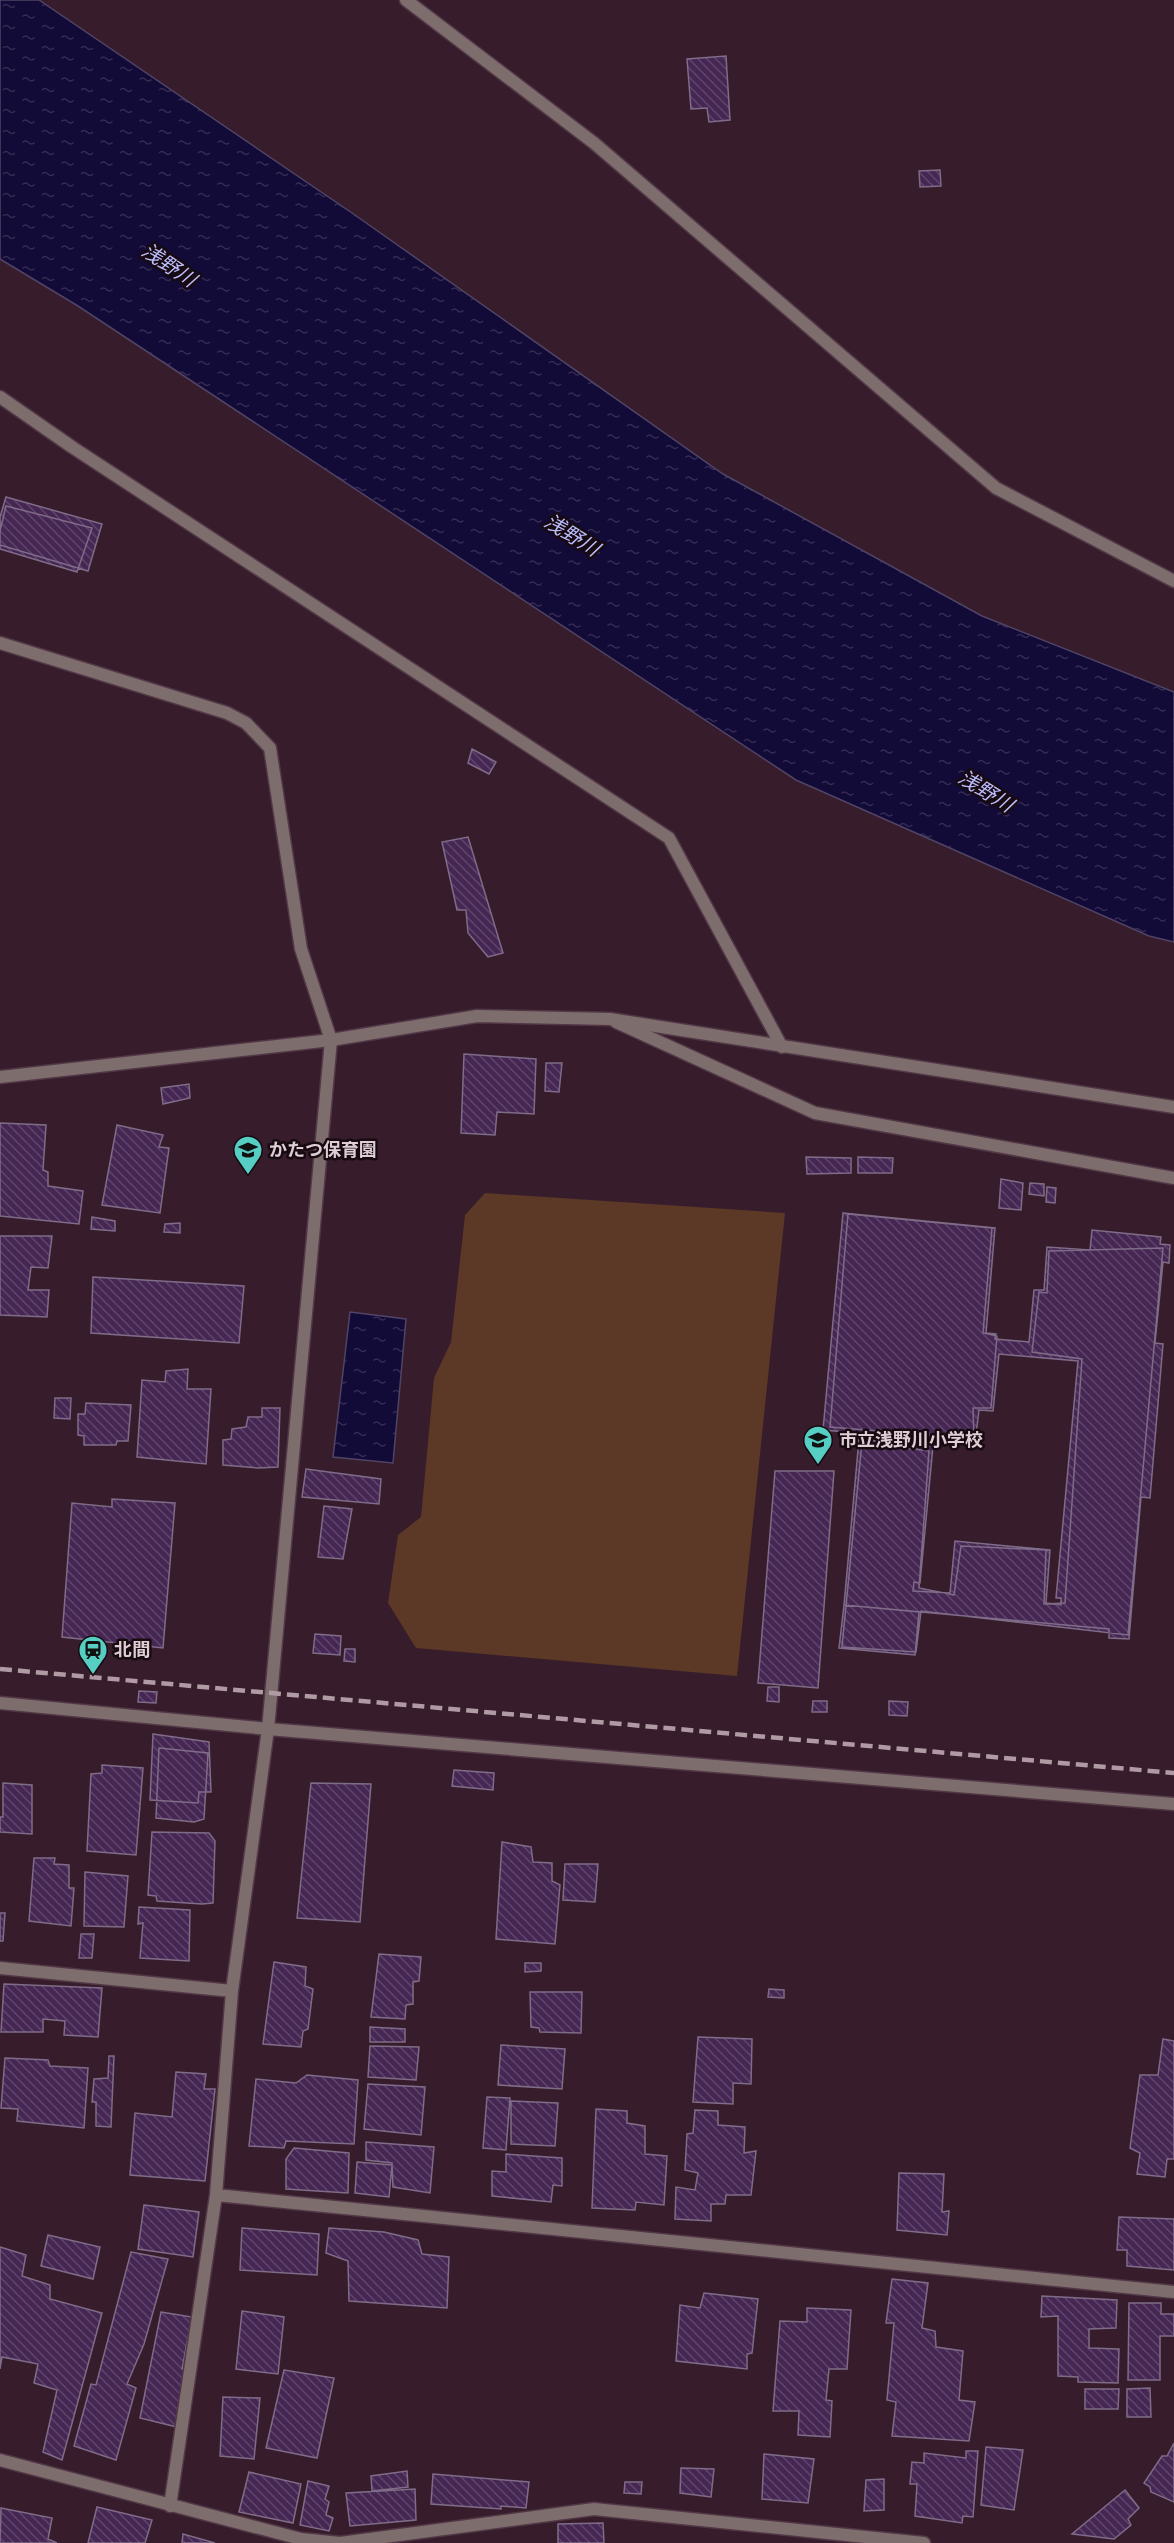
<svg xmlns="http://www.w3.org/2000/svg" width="1174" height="2543" viewBox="0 0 1174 2543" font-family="'DM Sans','Noto Sans JP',sans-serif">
	<defs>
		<pattern id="water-ripples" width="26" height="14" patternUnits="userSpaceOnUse" patternTransform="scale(1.5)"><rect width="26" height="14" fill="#120a37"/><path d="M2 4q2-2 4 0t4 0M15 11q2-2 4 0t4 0" fill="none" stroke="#342c53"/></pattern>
		<pattern id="building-back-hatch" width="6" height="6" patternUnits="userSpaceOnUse" patternTransform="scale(1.5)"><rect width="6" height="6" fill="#462753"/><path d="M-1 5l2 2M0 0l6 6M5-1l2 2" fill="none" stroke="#60456b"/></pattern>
	</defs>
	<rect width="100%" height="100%" fill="#371c2b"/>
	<path fill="#5b3926" d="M485 1193 785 1213 737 1676 416 1648 388 1603 398 1535 421 1517 434 1378 451 1342 465 1215Z"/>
	<path fill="url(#water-ripples)" stroke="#504466" stroke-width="1.5" d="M0 0H39L352 213 723 474 982 616 1174 692V942L1149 936 796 780 78 306 0 259Z
		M350 1312 406 1319 393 1463 333 1457Z"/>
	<path fill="url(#building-back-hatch)" stroke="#7f6c88" stroke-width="1.5" d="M726 56 730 120 709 122 707 108 691 109 687 59Z
		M940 170 941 186 920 187 919 171Z
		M6 497 102 524 88 571 0 545V517Z
		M6 506 92 528 77 572 0 549V531Z
		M472 749 496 762 489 774 468 763Z
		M468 837 503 953 488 957 468 933 466 910H457L442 842Z
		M464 1054 536 1059 534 1114 497 1112 495 1135 461 1133Z
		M546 1063H562L559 1092 545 1091Z
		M189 1084 190 1098 163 1104 161 1088Z
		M0 1123 46 1125 43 1170 48 1172V1186L83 1191 79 1224 0 1216Z
		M117 1125 163 1135 159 1147 169 1148 160 1213 102 1205Z
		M806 1157 851 1158V1173L807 1174Z
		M858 1157 893 1158 892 1173H858Z
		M1001 1179 1023 1183 1021 1210 999 1208Z
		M1030 1183 1044 1184V1196L1029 1194Z
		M1047 1187 1056 1188 1055 1203 1046 1202Z
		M843 1213 995 1228 986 1333 996 1334 995 1339 1029 1342 1034 1290H1044L1047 1247 1090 1250 1092 1230 1161 1237 1160 1244 1170 1245 1169 1263 1163 1262 1155 1343 1163 1344 1150 1498 1141 1497 1129 1639 1109 1638V1629L844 1605 859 1439 933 1446 920 1583 914 1582 913 1591 950 1593 955 1541 1050 1550 1046 1603 1061 1605V1598H1056L1078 1361 999 1354 993 1411 979 1410 975 1443 823 1430Z
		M848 1214 992 1228 983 1333 997 1336 991 1408H973L974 1439 830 1427Z
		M92 1217 115 1221V1231L91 1229Z
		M180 1223V1233L164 1232 165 1224Z
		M0 1236H52L48 1268 31 1267 28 1290H49L47 1317 0 1315Z
		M1163 1248 1128 1635 921 1611 916 1652 842 1647 862 1442 929 1451 919 1588 954 1595 961 1546 1046 1550 1044 1604 1065 1603 1082 1359 1032 1352 1039 1292 1047 1293 1049 1251Z
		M93 1277 244 1286 239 1343 91 1333Z
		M188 1369 187 1389H211L206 1464 137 1457 142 1380 165 1382 166 1371Z
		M55 1398H71L70 1419 54 1418Z
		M86 1403 131 1405 128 1441H117L116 1445H84V1436L78 1435V1414H85Z
		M262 1408H280L278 1467 258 1468 223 1465V1440L231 1439 232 1429 246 1427 248 1417H262Z
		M306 1469 381 1479 379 1504 302 1497Z
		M775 1471H834L818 1688 758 1683Z
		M112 1499 175 1503 163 1648 62 1637 72 1503 112 1507Z
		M324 1506 352 1509 343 1559 318 1557Z
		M844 1605 919 1612 915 1655 839 1648Z
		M315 1634 341 1636 340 1655 313 1653Z
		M345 1649H355V1662L344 1661Z
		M768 1687H779V1702L767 1701Z
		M139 1691 157 1692 156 1703 138 1702Z
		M813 1701H827V1712H812Z
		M889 1701 908 1702 907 1716 889 1715Z
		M153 1734 209 1742 211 1792H199L198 1803 150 1800Z
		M159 1748 208 1753 204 1819 194 1822 156 1818Z
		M102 1765 143 1768 136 1855 87 1851 91 1774 102 1773Z
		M454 1770 494 1773 493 1790 452 1786Z
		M3 1783 32 1785V1834L0 1832V1817H3Z
		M311 1783 371 1784 360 1922 297 1918Z
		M152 1832 209 1833 215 1841 213 1903 202 1904 157 1901 156 1896 148 1895Z
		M502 1842 531 1847 533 1862 552 1863V1881L560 1885 555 1944 496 1939Z
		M34 1858H55L54 1864 69 1865V1888H74L71 1926 29 1921Z
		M565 1864H598L595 1902 563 1900Z
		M85 1872 128 1876 124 1927 84 1926Z
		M139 1907 190 1910 189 1961 140 1958 143 1923 138 1924Z
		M0 1913H5L3 1941H0Z
		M81 1934H94L92 1958H79Z
		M379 1954 421 1957 419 1981 413 1982V2004L406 2005 405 2019 371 2017Z
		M274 1962 306 1967 305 1986 313 1989 308 2029 303 2031 301 2047 263 2044Z
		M525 1963H541V1971L525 1972Z
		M4 1984 102 1988 98 2037 64 2035 65 2021 43 2019V2032H1Z
		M769 1989 784 1990V1998L768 1997Z
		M530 1992H582L581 2033 540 2032 539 2028 531 2027Z
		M370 2027 405 2029V2042H370Z
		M698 2037 752 2039 751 2084 733 2083V2104L693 2102Z
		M1163 2039 1174 2041V2159H1167L1165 2177 1137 2174 1140 2153 1130 2148 1140 2075H1158Z
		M501 2045 565 2049 562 2089 498 2085Z
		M370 2046 419 2047 416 2080 368 2077Z
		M109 2056H114L111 2127 96 2126V2102H92L94 2079 108 2078Z
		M5 2058 48 2060 50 2066 88 2068 84 2128 17 2121 18 2109 1 2108Z
		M176 2072 206 2074 204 2089H215L205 2181 130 2175 135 2113 172 2117Z
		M307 2075 358 2080 354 2144 286 2141 284 2148 249 2146 256 2079 296 2083Z
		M368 2084 425 2087 421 2135 364 2129Z
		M487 2097 510 2098 506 2150 483 2148Z
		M511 2101 558 2103 555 2146 511 2144Z
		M596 2109 627 2111V2123L645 2126V2154L667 2156 664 2205 636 2202 635 2210 592 2208Z
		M695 2110 718 2111V2125L745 2127 744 2153 756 2151 751 2195H726L725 2204H711V2221L675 2219 676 2187 695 2190 698 2173 685 2170 687 2134 693 2133Z
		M366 2142 434 2147 430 2193 393 2187 392 2163 366 2160Z
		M294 2148 349 2153 348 2193 286 2189V2159Z
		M506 2154 562 2158V2186L553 2185 551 2202 492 2196V2171L506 2172Z
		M357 2162 392 2165 389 2197 355 2193Z
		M899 2173 944 2174 942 2212 949 2211 947 2235 897 2230Z
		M144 2205 199 2212 193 2257 138 2249Z
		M1119 2217 1174 2219V2270L1127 2266V2250H1117Z
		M242 2228 319 2234 317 2275 240 2270Z
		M329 2228 384 2232 418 2240 422 2254 449 2257 447 2308 349 2301 348 2261 326 2253Z
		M48 2235 100 2247 93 2279 41 2266Z
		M0 2247 26 2255 22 2276 50 2285V2299L102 2313 62 2460 43 2452 57 2390 34 2383 38 2364 2 2357 0 2369Z
		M131 2252 168 2259 144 2344 127 2384 136 2388 116 2460 74 2446 91 2384 96 2385Z
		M892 2279 928 2283 922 2328 935 2331 936 2347 963 2351 959 2400 975 2402 969 2441 892 2436 896 2402 887 2400 894 2323H886Z
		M704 2293 758 2299 752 2353 747 2354V2369L676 2361 680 2305 700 2308Z
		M1042 2296 1117 2300 1116 2328 1089 2329V2348L1119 2349 1118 2383 1078 2382V2377L1058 2376V2316L1041 2317Z
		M1129 2303H1161V2314H1174V2336H1160V2380H1128Z
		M807 2308 851 2310 847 2369H829L826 2400 832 2401 830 2437 798 2435 799 2411H773L780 2321 807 2322Z
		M242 2311 284 2317 278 2374 236 2369Z
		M161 2312 192 2317 182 2369 187 2370 177 2427 140 2418Z
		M284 2370 334 2378 317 2458 266 2448Z
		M1150 2388 1151 2417H1127V2389Z
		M1085 2389H1119L1118 2409H1085Z
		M223 2397 260 2398 254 2459 220 2456Z
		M1174 2443V2502L1151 2492 1150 2487 1144 2483 1162 2456H1167Z
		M986 2447 1023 2450 1014 2510 981 2505Z
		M966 2451H978L973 2517 963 2516 962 2523 915 2516 917 2484H910L912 2462 924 2463V2453L966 2458Z
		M764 2454 814 2459 808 2503 762 2499Z
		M681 2468 714 2469 711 2497 680 2493Z
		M407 2471 408 2487 372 2491 371 2476Z
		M249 2472 301 2484 293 2523 239 2512Z
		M433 2474 529 2482 526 2508 501 2506V2509L431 2504Z
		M884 2479V2510L864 2511 866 2480Z
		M308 2481 329 2486 325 2499 329 2502 326 2515 333 2518 329 2531 300 2525Z
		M625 2482H642L641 2494 624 2493Z
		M415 2489 416 2520 350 2526 346 2493Z
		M1125 2490 1139 2508 1128 2519 1131 2525 1114 2539 1072 2534Z
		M97 2507 152 2520 145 2543H88Z
		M1 2508 52 2518 48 2539 57 2543H0Z
		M603 2523 604 2543H558V2524Z
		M183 2534 215 2543H182Z"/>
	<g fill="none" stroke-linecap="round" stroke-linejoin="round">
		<g stroke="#523846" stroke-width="15">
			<path id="minor" d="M406 0 594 143 996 488 1174 581
				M0 397 72 447 669 838 782 1047
				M0 643 227 713 246 723 270 748 301 949 331 1040 268 1729 232 1991 216 2195 170 2506
				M616 1022 815 1113 1174 1178
				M0 1703 268 1729 1174 1804
				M0 1968 232 1991
				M216 2195 1174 2292
				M0 2460 301 2539 340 2543 594 2509 924 2543"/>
		</g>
		<g stroke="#523846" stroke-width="15">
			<path id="tertiary" d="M0 1077 331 1040 477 1016 610 1019 1174 1107"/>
		</g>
		<use href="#minor" stroke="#7e6d6d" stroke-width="12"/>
		<use href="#tertiary" stroke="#7e6d6d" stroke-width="12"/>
		<path stroke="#b09ba5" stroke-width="4.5" stroke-dasharray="12 6" stroke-linecap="butt" d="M0 1669 1174 1773"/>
	</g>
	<defs>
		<g id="school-pin" transform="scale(1.5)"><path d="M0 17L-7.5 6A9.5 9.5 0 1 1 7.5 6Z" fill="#56cec3" stroke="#170b11"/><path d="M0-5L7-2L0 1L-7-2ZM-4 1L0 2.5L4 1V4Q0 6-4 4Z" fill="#111"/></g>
		<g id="station-pin" transform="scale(1.5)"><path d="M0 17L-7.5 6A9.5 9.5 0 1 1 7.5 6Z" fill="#56cec3" stroke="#170b11"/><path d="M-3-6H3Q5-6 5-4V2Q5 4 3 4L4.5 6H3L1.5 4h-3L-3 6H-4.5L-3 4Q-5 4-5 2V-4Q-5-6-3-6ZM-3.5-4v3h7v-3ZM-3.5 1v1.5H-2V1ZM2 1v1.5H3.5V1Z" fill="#111"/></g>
	</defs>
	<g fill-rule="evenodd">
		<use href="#school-pin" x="248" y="1150"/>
		<use href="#school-pin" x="818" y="1440"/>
		<use href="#station-pin" x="93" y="1650"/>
	</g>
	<g text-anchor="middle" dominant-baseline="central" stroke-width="5" stroke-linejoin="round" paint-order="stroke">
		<g font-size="18" font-weight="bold" fill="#dfccd5" stroke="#170b11" text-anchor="start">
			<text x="269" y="1150">かたつ保育園</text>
			<text x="839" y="1440">市立浅野川小学校</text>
			<text x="114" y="1650">北間</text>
		</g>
		<g font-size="20" font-style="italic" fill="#bbbdfd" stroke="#170b11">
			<text transform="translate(169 265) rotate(34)">浅野川</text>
			<text transform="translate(572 535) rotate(32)">浅野川</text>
			<text transform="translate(986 791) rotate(32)">浅野川</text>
		</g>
	</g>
</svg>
